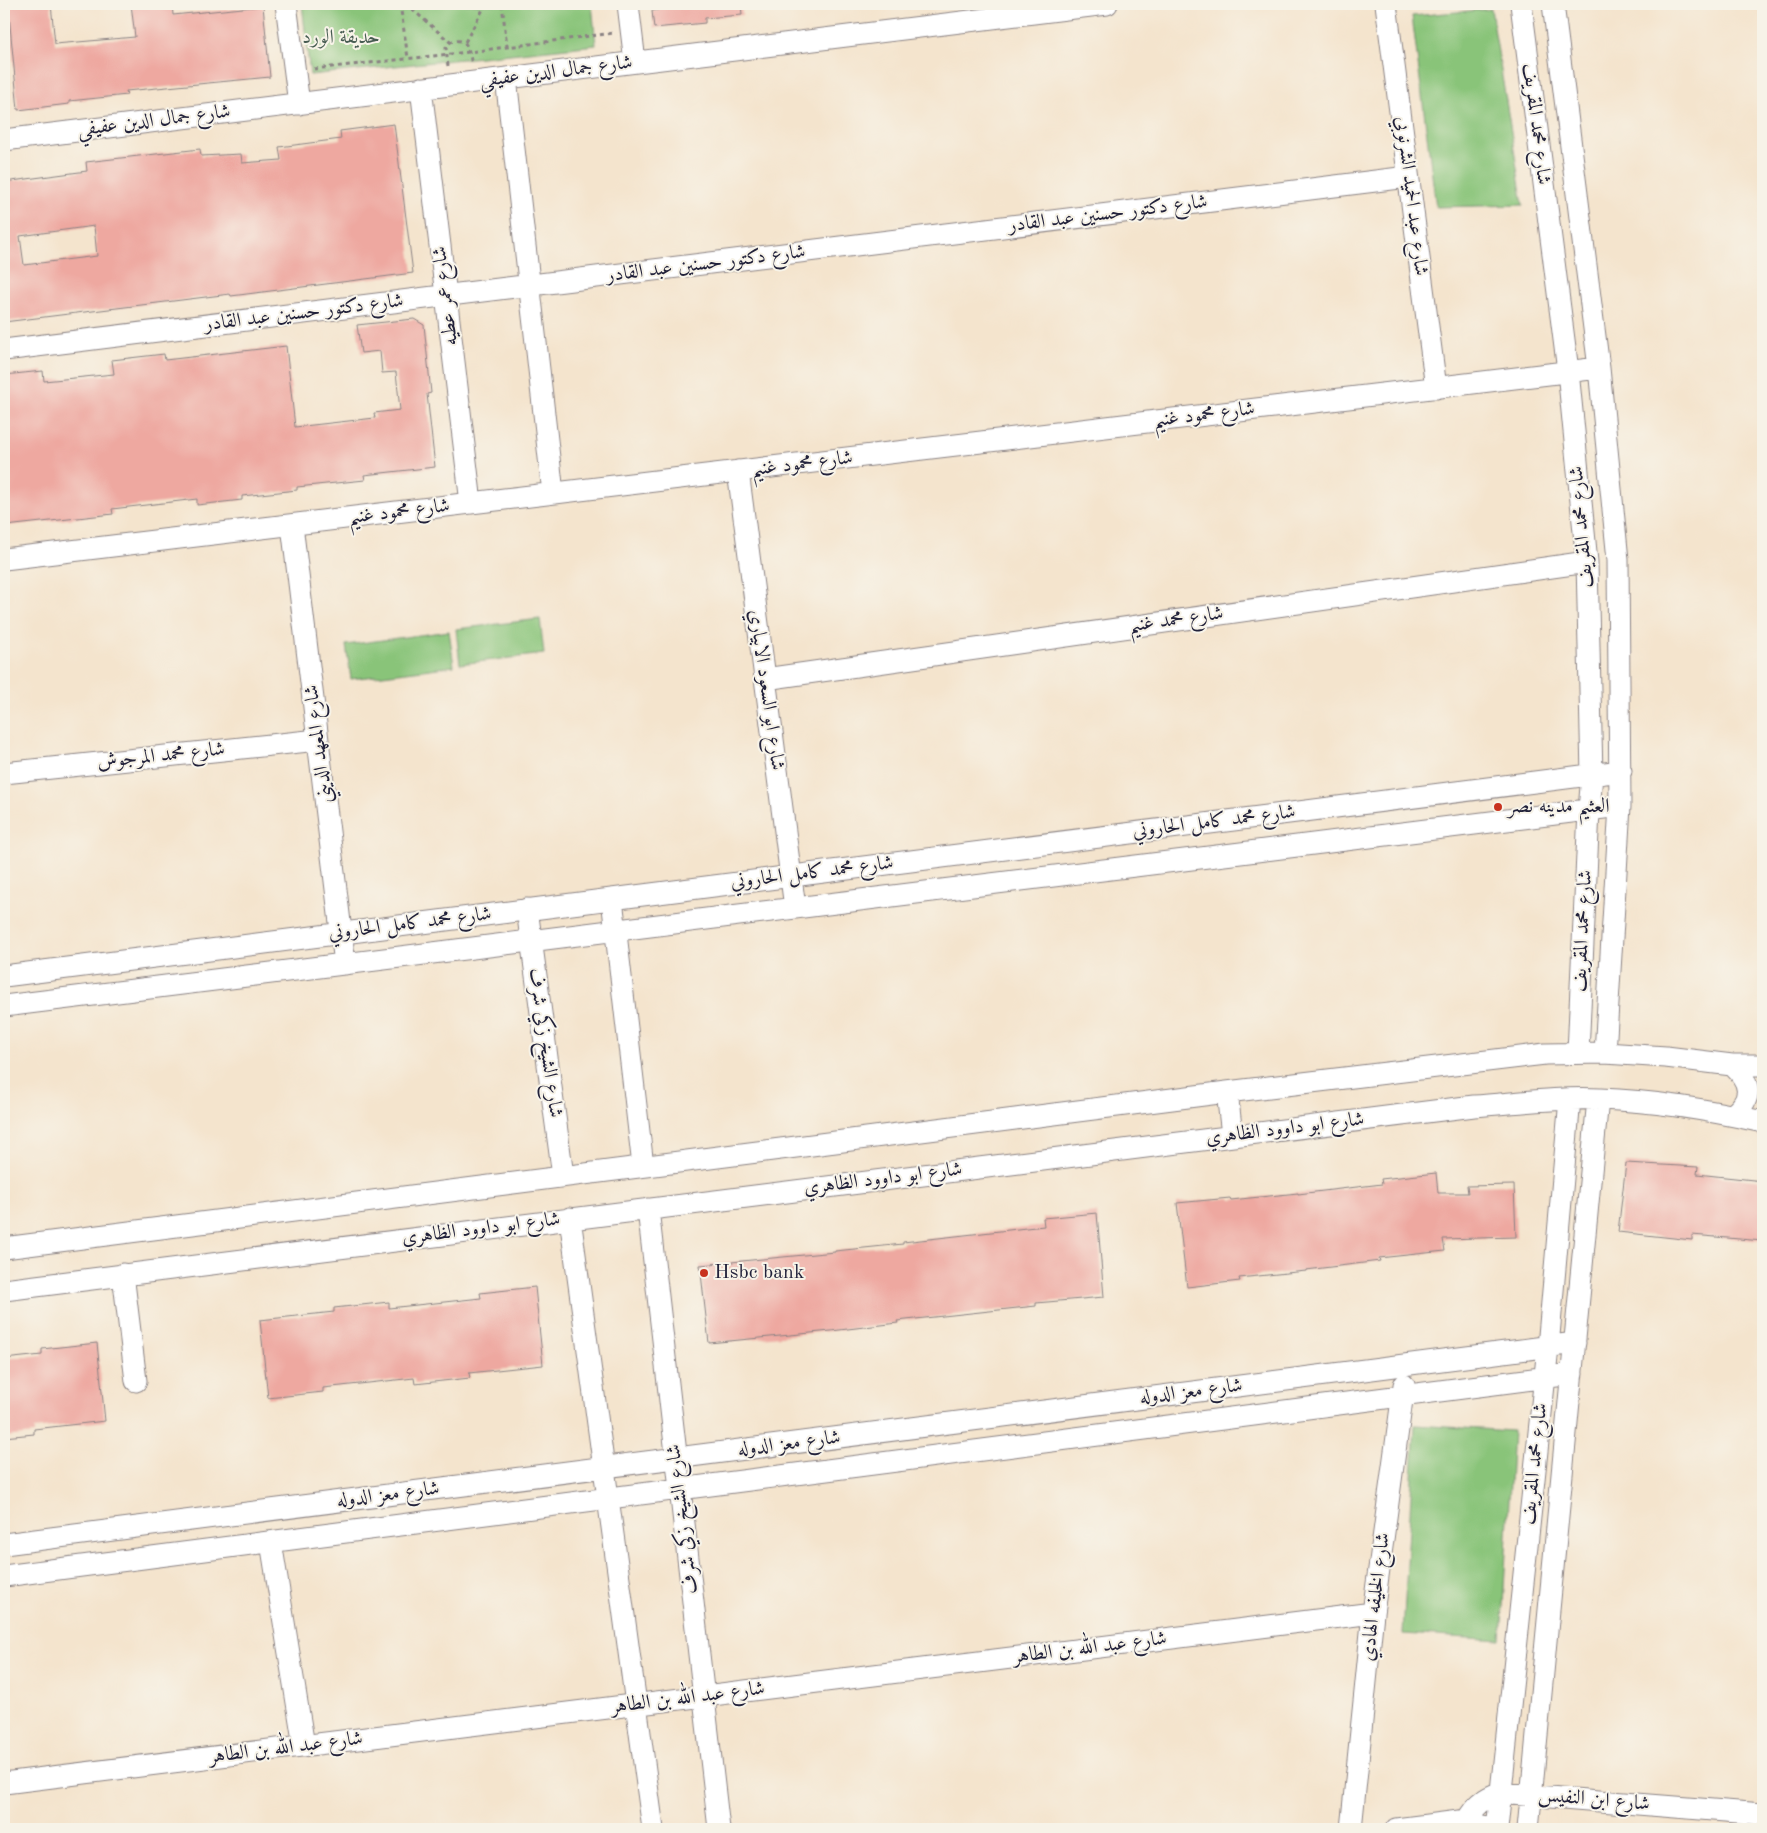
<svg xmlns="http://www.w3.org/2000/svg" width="1767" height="1833" viewBox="0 0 1767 1833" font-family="'Old Standard TT',Amiri,serif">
	<rect width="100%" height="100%" fill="#f7f3e8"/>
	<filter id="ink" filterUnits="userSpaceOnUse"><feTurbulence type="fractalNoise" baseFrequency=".02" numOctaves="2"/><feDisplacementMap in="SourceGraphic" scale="10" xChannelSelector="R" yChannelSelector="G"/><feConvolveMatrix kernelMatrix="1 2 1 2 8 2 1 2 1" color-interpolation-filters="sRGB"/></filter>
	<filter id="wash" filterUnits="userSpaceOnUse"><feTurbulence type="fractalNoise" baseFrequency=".0096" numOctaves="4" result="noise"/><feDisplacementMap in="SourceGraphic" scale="20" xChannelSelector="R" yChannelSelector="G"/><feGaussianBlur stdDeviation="1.12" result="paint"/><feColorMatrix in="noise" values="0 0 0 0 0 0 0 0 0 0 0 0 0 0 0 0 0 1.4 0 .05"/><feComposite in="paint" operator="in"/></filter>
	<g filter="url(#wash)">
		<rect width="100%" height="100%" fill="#f4e4cd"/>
		<path fill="#89c479" stroke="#56735a" d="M302 4H592L596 45 310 75Z
			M1491 9 1523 205 1436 207 1412 16Z
			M540 619 544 654 460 664 456 629Z
			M449 631 454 666 351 679 346 645Z
			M1415 1425 1513 1431 1501 1640 1403 1634Z"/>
		<g id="blocks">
			<path fill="#eea8a0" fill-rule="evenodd" d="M8 4H51L55 44 135 37 131 4H172L173 15 263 6 270 77 126 91 127 95 69 101V104L18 110Z
				M657 4H741L742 15 705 18V23L654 28 652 11 658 10Z
				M394 124 413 273 231 296 230 294 4 322V182L87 171 86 162 200 149 201 156 241 154 242 163 281 160 279 147 341 139 340 131ZM94 226 97 256 24 265 20 236Z
				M414 319 424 325 431 393 427 394 435 467 364 475 365 480 297 487V490L242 496V500L197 505V499L112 509 113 514 6 526 4 504V375L43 371 44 381 114 374 112 360 164 354 165 360 286 346 295 427 375 418 374 413 400 410 396 372 382 373 380 351 361 353 357 325Z
				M1626 1163 1698 1167 1697 1174 1763 1181V1241L1692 1235V1240L1618 1232Z
				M1436 1173 1438 1193H1468L1467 1186 1514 1185 1516 1237 1443 1239 1445 1251 1379 1258 1380 1261 1306 1270V1271L1239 1278 1240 1281 1187 1287 1177 1203 1230 1198 1231 1200 1298 1193V1194L1382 1184 1381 1179Z
				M1097 1213 1104 1297 1036 1303V1306L897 1321 898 1323 831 1331 709 1343 700 1265 835 1252V1251L903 1244V1242L1044 1226 1043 1218Z
				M535 1287 543 1365 469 1373 470 1378 415 1384 414 1378 323 1388V1392L268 1398 260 1320 334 1312V1308L389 1302V1308L481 1298 480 1293Z
				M97 1343 105 1421 34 1429V1434L4 1437V1359L42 1355V1349Z"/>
		</g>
	</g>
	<g filter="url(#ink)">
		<use href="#blocks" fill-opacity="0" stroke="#8b8384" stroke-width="1"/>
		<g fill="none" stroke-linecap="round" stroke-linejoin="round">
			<g stroke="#8b8384" stroke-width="23">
				<path id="minor" d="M286 4 299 104
					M628 4 635 62
					M1386 4 1436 388
					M1521 4 1568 371 1587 562 1592 775 1589 810 1578 1053
					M1553 4 1599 368 1618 560 1620 806 1605 1053
					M506 78 553 493
					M421 88 471 503
					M4 140 1107 4
					M4 350 1408 177
					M738 471 795 908
					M292 525 345 964
					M4 559 1599 368
					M765 679 1587 562
					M4 773 318 740
					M612 899 643 1166
					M527 909 563 1176
					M4 976 1621 771
					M4 1006 1620 806
					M1227 1092 1232 1135
					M1732 1115C1754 1099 1751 1082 1732 1065
					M648 1209 719 1829
					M570 1218 653 1829
					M4 1248 1227 1092 1545 1054 1605 1053 1666 1057 1732 1065H1763
					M123 1274 136 1381
					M4 1290 1474 1106C1516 1103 1558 1097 1600 1099 1655 1101 1710 1110 1763 1122
					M271 1542 304 1746
					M4 1544 1575 1343
					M4 1576 1572 1374
					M4 1783 1373 1613
					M1467 1820C1475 1806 1484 1798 1499 1793L1763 1814
					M1351 1829 1373 1613 1404 1385
					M1396 1829 1467 1820 1481 1827 1495 1829
					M1497 1829 1548 1347 1570 1099
					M1528 1829 1598 1099"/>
			</g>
			<path stroke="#8b8384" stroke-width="3" stroke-dasharray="4 4" stroke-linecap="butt" d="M400 4 408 58
				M406 4 450 42
				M502 4 507 46
				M465 42 486 4
				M448 66 446 48C448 44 450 41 455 41 469 38 469 54 472 64
				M314 69 469 52 613 33"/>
			<use href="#minor" stroke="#fff" stroke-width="21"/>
		</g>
	</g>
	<g fill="#c8321e" stroke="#f7f3e8" stroke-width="2">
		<circle cx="1498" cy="807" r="5"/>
		<circle cx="704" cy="1273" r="5"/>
	</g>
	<g text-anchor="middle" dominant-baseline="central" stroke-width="4" stroke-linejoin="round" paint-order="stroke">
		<g font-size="20" fill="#465b51" stroke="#f7f3e8">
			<text x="341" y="38">حديقة الورد</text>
		</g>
		<g font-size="20" fill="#22223b" stroke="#f7f3e8">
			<text transform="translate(556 72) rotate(-7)">شارع جمال الدين عفيفي</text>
			<text transform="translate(154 121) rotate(-7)">شارع جمال الدين عفيفي</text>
			<text transform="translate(1536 124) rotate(83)">شارع محمد المقريف</text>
			<text transform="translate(1411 196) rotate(83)">شارع عبد الحميد الشرنوبي</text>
			<text transform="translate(1108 214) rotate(-7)">شارع دكتور حسنين عبد القادر</text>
			<text transform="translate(706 264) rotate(-7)">شارع دكتور حسنين عبد القادر</text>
			<text transform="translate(446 296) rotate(-97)">شارع عمر عطيه</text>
			<text transform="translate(304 313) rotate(-7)">شارع دكتور حسنين عبد القادر</text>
			<text transform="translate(1204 415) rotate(-7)">شارع محمود غنيم</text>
			<text transform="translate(802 464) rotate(-7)">شارع محمود غنيم</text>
			<text transform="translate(399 512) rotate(-7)">شارع محمود غنيم</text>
			<text transform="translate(1582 527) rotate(-95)">شارع محمد المقريف</text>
			<text transform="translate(1176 620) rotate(-8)">شارع محمد غنيم</text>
			<text transform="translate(766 690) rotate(82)">شارع ابو السعود الابياري</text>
			<text transform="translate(319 744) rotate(-97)">شارع المعهد الديني</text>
			<text transform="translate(161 756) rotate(-6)">شارع محمد المرجوش</text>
			<text transform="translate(1214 822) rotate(-7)">شارع محمد كامل الحاروني</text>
			<text transform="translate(812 873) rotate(-7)">شارع محمد كامل الحاروني</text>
			<text transform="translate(410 924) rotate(-7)">شارع محمد كامل الحاروني</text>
			<text transform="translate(1583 931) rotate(-87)">شارع محمد المقريف</text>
			<text transform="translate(545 1043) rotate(82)">شارع الشيخ زكي شرف</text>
			<text transform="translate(1285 1129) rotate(-7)">شارع ابو داوود الظاهري</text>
			<text transform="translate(883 1179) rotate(-7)">شارع ابو داوود الظاهري</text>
			<text transform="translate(481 1229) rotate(-7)">شارع ابو داوود الظاهري</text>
			<text transform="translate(1191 1392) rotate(-7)">شارع معز الدوله</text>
			<text transform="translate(789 1444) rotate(-7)">شارع معز الدوله</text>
			<text transform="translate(1535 1464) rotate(-84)">شارع محمد المقريف</text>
			<text transform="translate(388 1495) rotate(-7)">شارع معز الدوله</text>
			<text transform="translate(683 1519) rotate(-97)">شارع الشيخ زكي شرف</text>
			<text transform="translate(1376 1597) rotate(-83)">شارع الخليفه الهادي</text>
			<text transform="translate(1090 1648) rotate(-7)">شارع عبد الله بن الطاهر</text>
			<text transform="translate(688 1698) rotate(-7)">شارع عبد الله بن الطاهر</text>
			<text transform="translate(286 1748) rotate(-7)">شارع عبد الله بن الطاهر</text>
			<text transform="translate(1594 1800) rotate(5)">شارع ابن النفيس</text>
		</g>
		<g font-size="20" fill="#22223b" stroke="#f7f3e8" text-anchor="start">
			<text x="1508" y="807">العثيم مدينه نصر</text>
			<text x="714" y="1273">Hsbc bank</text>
		</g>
	</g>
	<rect width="1767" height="1833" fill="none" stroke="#f7f3e8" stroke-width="20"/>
</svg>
